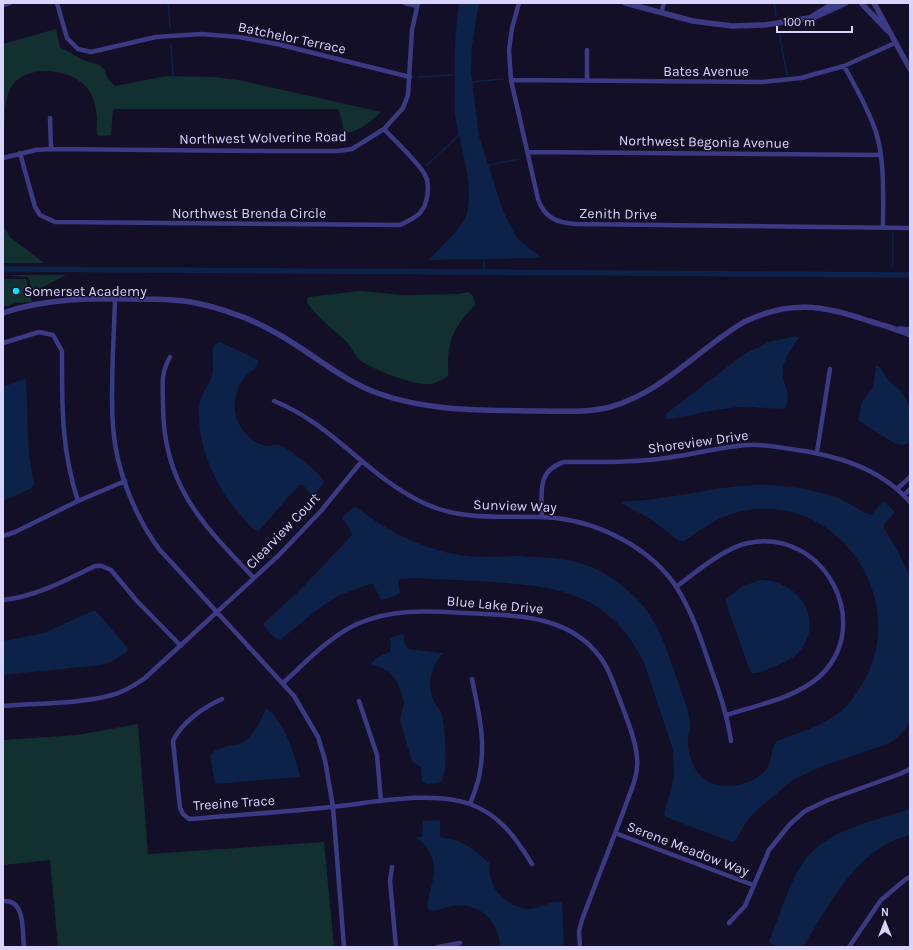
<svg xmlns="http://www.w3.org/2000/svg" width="913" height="950" viewBox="0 0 913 950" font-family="Karla,sans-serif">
	<rect width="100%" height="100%" fill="#130f26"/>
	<path fill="#12302f" d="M56 29 60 47 83 60 99 65 104 69 108 79 115 86 167 76 214 77 239 80 381 112C370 122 358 133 343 133L342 120 338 109H115L113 110 111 135 98 136C96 131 97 126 97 121 97 111 94 97 88 89 72 67 23 63 10 89 4 101 5 118 4 131L3 44Z
		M3 225 10 237 44 263H3Z
		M3 275H66L39 289 32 290 28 277Z
		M3 279H26L32 302 16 303 3 307Z
		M360 291 404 295 459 294 468 292 473 296 475 305C462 318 451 332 449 351 447 359 449 367 448 376 443 379 437 383 431 384 414 386 375 370 361 361 354 356 352 347 346 341 333 329 316 317 307 302L308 297Z
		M138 724 148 854 324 842 334 947H58L50 860 3 865V740L77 735Z"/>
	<path fill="#0c2248" d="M459 3H479L472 46 471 72 479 136 503 211 517 238 541 258 429 260C439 248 463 228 467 213 474 181 460 147 455 116 454 106 455 95 455 85 454 57 455 31 459 3Z
		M796 336 799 338C791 348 780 364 783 378 786 388 791 397 785 408 777 410 750 406 739 407 718 409 696 414 675 418L667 419 665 417 667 413 744 354 769 342Z
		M220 342 258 360 257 366C242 379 238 383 235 403 232 422 249 443 267 446 271 446 275 444 279 445 289 448 321 473 324 482L314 496 310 494 303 485H299L259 531C253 531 247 522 243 518 216 488 197 448 199 407 200 393 211 385 213 371 214 361 208 344 220 342Z
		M876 365 880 367 888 380 900 390 907 400 909 407 910 439 907 444C903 445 900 445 897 444 892 442 860 422 858 420L862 402 873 387Z
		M26 379 29 456 34 484 32 488 3 501V387L20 380Z
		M755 485C781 485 810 488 835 497 848 501 859 511 871 515L884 501 895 512 884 525V528L898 551 910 577V721C904 732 898 738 887 744L823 766 794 779 758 809 747 821 735 841 732 842 666 817 664 814 674 778 673 750 644 662C610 594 560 586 491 582 467 581 442 579 418 578L401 579 398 581 400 593 395 596 381 600 373 584H370L340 595 322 606 280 640 276 639 263 625 266 621 300 590 352 535 349 527 342 519 344 515 355 506C387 532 426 551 467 556 485 558 501 556 518 556 523 555 526 557 530 557 572 557 604 566 635 597 659 621 668 653 679 685 683 697 689 710 690 723 691 729 689 732 688 738 687 747 691 762 696 770 710 793 748 789 765 771 773 762 770 749 777 741 799 732 821 727 840 712 849 705 855 695 861 686 913 604 841 492 743 511 720 515 703 528 684 541H679L652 520 619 502C665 501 709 487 755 485Z
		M760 580C803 580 827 626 795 656 789 661 782 663 776 666 768 669 760 673 752 673L750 671 725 600 741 587Z
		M95 610 128 648 127 652 113 661 101 665 3 675V641L44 633Z
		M402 634 404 636 405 645 408 649 443 653C433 664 426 683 433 699 435 705 440 708 442 715 445 730 449 769 441 782L427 784 422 781 421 767 412 762 400 720 404 702 398 683 389 671 371 664 377 657 390 652 391 649 390 638Z
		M266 708C284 721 296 756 300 777L215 784 210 755C218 747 225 747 235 745 253 741 259 723 266 708Z
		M910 809V835C857 848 830 904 803 947 793 947 777 950 769 942L772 934C781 911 790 881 804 861 827 829 875 821 910 809Z
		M440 820V837L456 840 466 845 477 852 490 864C486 887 507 908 529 909 540 909 552 899 562 903L564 947H500C499 921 480 902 453 906 446 907 436 912 429 910 422 901 443 874 429 851 425 845 422 841 416 838L422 836 423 821Z"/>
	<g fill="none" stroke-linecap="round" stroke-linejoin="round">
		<path stroke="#0c2248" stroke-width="1.5" d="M168 3 170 27
			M774 3 776 16
			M779 32 787 75
			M171 45 173 77
			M418 77 452 75
			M471 82 503 79
			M488 165 519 159
			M426 166 460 134
			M893 265V233
			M484 272V257"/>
		<path stroke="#0c2248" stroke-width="5.5" d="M3 269 910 275"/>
		<path stroke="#3d3a85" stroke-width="4.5" d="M57 3 67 38 78 49 91 52 156 37 201 34 239 37 277 44 410 77
			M405 3 417 6
			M519 3 512 28 509 50 511 80 538 199C544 218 558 223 576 224L910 228
			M3 5 10 3
			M661 13 664 3
			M844 66C856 87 868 109 876 132 885 162 883 196 883 227
			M511 80 762 82 801 78 844 66 895 43
			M587 80V50
			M50 118 51 149
			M528 152 880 155
			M20 153 35 207 40 215 55 222 400 225C406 222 413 219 419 214 428 205 431 184 424 173 413 157 397 143 384 129
			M3 158 36 150 51 149 268 151H338L352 149 384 129 403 108 408 95 412 30 418 3
			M115 298C114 341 110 385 113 427 116 469 134 515 159 549L294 696 318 737 325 760 333 807 344 947
			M3 343 39 332 53 335 62 351C62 405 61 449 78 501
			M170 357C160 375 163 385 163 405 163 485 202 524 254 578
			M274 401C333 424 368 478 426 504 467 523 512 514 556 518 601 523 652 549 677 588 692 612 701 639 710 666 719 691 727 714 731 741
			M817 452 830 369
			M897 489 910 477
			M904 495 910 489
			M542 517C542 493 536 471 564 462 595 462 627 463 658 459 688 456 718 447 748 445 762 444 777 447 791 449 835 455 879 467 910 502
			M3 536 15 532 78 501 125 481
			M676 587C696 572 724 548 748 543 824 527 876 625 819 677 795 698 757 705 727 715
			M3 600C35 597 66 580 95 566H102L111 570 136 600 181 646
			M283 683C306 662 329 637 357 624 393 608 429 611 467 613 515 616 568 614 600 657 610 669 614 686 620 700 626 718 636 739 637 758 639 775 630 792 625 807 611 845 596 882 582 920L579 931 580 947
			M222 699C204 707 182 722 173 741L180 808 183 814 189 819C237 815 284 812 331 807 371 803 432 790 470 804 500 815 516 838 532 864
			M359 701 377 755 381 801
			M3 706C37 703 79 704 112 695 124 692 135 685 145 678L278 556 321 511 361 462
			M470 804C474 793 479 782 480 771 486 740 478 709 472 679
			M615 833 753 885
			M392 867 390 881 396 947
			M3 901C26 899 22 931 24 947
			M729 923 745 906 769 850 790 824 805 811 828 800 900 774 910 769
			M438 947 460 943
			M849 947 881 900 906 879 910 877"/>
		<path stroke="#3d3a85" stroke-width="5.5" d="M625 3 693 21 732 26 765 25 815 17 846 3
			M874 3 910 69
			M862 4 888 31
			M811 17 834 3
			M3 313C46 298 92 298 137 299 157 299 177 299 196 303 224 309 254 320 278 334 312 353 340 379 377 393 430 412 484 410 538 411 562 411 587 413 610 407 662 393 698 349 744 322 789 300 823 305 869 321 883 325 897 329 910 335
			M900 329 910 330"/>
	</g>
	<circle fill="#00e5ff" stroke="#130f26" stroke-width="1.5" cx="16" cy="291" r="4"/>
	<g text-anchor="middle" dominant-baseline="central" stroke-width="3" stroke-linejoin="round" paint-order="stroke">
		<g font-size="14" fill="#d9d4ff" stroke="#130f26">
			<text transform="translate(292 38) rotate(12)">Batchelor Terrace</text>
			<text x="706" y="71">Bates Avenue</text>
			<text transform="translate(263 138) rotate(-1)">Northwest Wolverine Road</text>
			<text transform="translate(704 142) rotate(1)">Northwest Begonia Avenue</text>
			<text x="249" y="213">Northwest Brenda Circle</text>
			<text transform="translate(618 214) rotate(1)">Zenith Drive</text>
			<text transform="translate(698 442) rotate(-8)">Shoreview Drive</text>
			<text transform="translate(515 506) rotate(2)">Sunview Way</text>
			<text transform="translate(283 531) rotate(-46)">Clearview Court</text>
			<text transform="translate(495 605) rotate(5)">Blue Lake Drive</text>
			<text transform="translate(234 803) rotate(-4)">Treeine Trace</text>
			<text transform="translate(688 849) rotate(21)">Serene Meadow Way</text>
		</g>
		<g font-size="14" fill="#d9d4ff" stroke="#130f26" text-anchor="start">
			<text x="24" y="291">Somerset Academy</text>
		</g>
	</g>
	<rect width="913" height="950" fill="none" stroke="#d9d4ff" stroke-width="8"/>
	<g transform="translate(885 922)" stroke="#130f26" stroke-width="3" paint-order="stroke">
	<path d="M0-3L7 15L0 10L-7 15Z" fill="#d9d4ff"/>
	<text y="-6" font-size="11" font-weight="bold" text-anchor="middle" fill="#d9d4ff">N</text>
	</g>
	<path d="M777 26v6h75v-6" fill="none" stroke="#d9d4ff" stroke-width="2"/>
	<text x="783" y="26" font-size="12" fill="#d9d4ff" stroke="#130f26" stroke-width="3" paint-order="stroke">100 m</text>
</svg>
